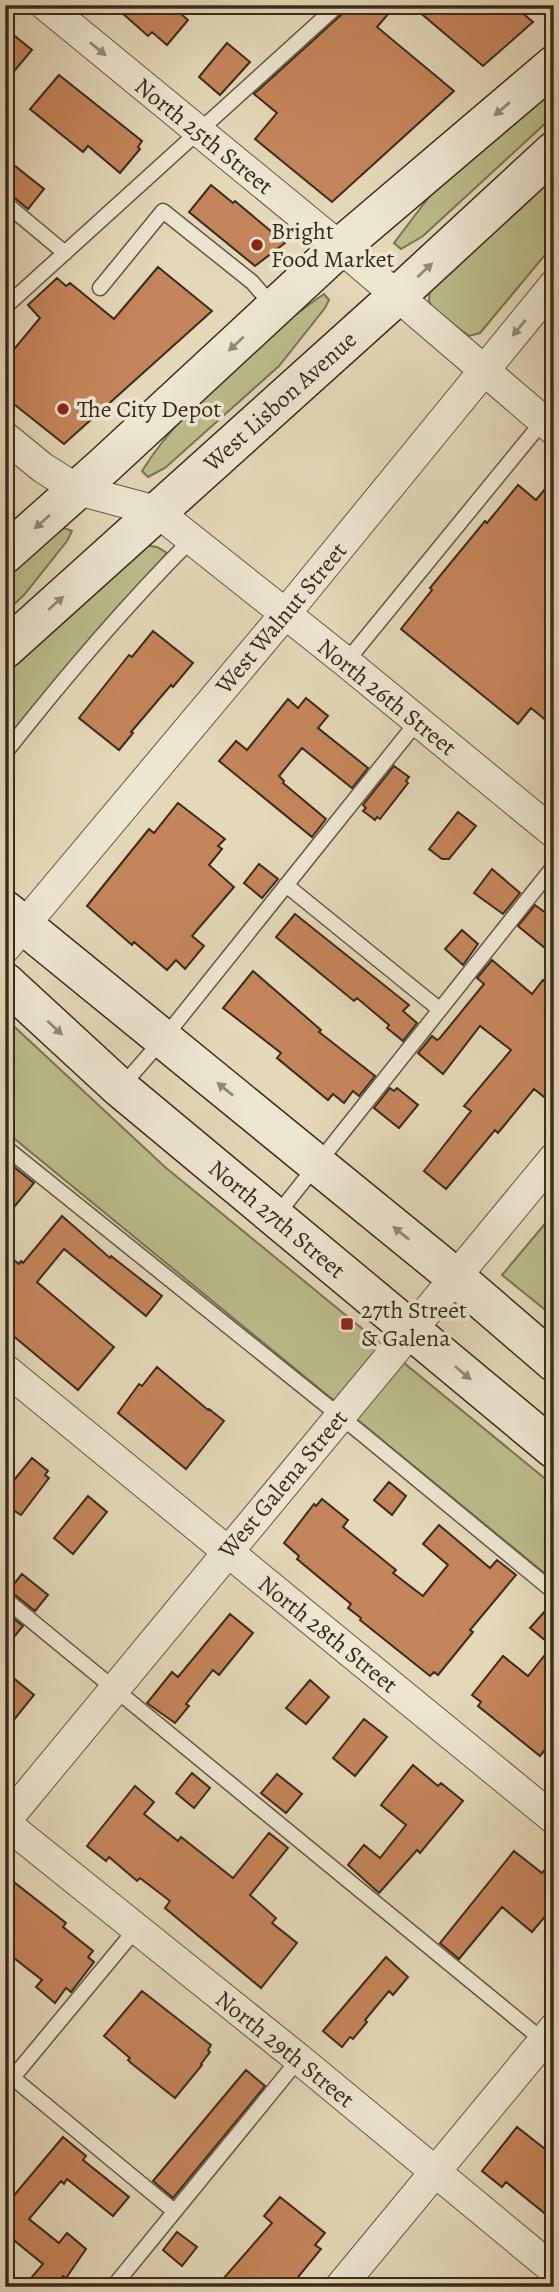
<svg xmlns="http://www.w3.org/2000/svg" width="559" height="2292" viewBox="0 0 559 2292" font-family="Alegreya,serif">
	<rect width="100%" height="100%" fill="#e4d8b8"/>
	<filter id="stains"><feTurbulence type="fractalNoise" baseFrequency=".00286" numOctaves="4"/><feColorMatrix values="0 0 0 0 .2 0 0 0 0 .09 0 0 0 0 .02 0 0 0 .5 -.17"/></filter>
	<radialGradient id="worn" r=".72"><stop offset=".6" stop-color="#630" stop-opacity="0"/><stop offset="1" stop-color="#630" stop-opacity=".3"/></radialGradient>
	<path fill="#babd8b" stroke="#7a7454" stroke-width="2" d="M554 80V114L549 120 423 236 401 249 394 243 441 181Z
		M554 172V244L480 333 469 336 432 308 429 301 430 285Z
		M324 294 329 300 325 308 279 366 165 468 148 477 142 471C168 429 204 396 240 363 267 338 293 315 324 294Z
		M64 528 72 531 67 541 24 595 5 613V577L45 540Z
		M145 545 157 547 167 553 67 668 5 748V668L127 556Z
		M5 1018 165 1167 554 1486V1581L5 1131Z
		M554 1213V1317L502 1275Z"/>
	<path fill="#c5855a" stroke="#3a2c1d" stroke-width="2" d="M113 5H171L188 20 167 45 152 32 148 36Z
		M352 5H396L377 27 454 91 332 202 255 139 277 113 254 94Z
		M411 5H513L533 22 483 66Z
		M5 28 32 50 5 82Z
		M227 43 250 62 220 95 199 77Z
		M59 75 142 141 138 147 140 149 120 173 88 146 83 152 30 109Z
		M5 158 44 189 28 209 5 190Z
		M211 185 233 203 235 201 285 243 255 266 189 212Z
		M158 267 212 311 64 444 5 397V360L40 318 28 305 57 278 66 286 70 283 114 319Z
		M554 478V727L531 708 518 724 401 629 432 590 430 588 485 521 487 523 518 485 536 500Z
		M153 631 193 663 173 687 171 685 131 732 133 733 119 750 79 718 129 655 132 657Z
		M306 698 328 716 318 728 368 768 352 788 302 748 279 776 284 781 283 783 326 819 312 837 219 761 236 741 247 750 288 699 298 708Z
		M394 766 409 777 406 781 408 783 380 819 377 817 375 820 363 811 366 808 363 805Z
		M178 803 225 839 218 846 222 849 209 865 234 887 192 936 204 946 185 969 176 960 167 970 134 942 132 945 87 906 149 829 154 833Z
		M458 812 476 826 449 859H442L429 849Z
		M259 864 278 879 262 898 244 883Z
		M492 869 520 893 503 914 474 893Z
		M535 905 554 919V937L545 948 518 926Z
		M295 914 409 1005 403 1011 417 1023 403 1041 387 1028 389 1025 357 998 354 1001 276 937Z
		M462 930 478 944 463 965 445 949Z
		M492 960 532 994 543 980 554 989V1105L534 1089 498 1133 495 1130 446 1189 424 1171 471 1111 464 1106 511 1050 480 1026 443 1074 418 1053 432 1036 437 1040 440 1038 484 984 477 978Z
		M253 971 321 1030 319 1032 375 1076 359 1096 353 1091 344 1103 333 1094 328 1100 277 1058 281 1053 223 1008Z
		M390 1088 394 1091 397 1088 418 1105 399 1128 374 1108Z
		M5 1160 34 1183 5 1218Z
		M62 1216 110 1258 111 1256 162 1296 146 1316 64 1249 37 1282 114 1347 78 1390 5 1329V1253L19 1264 21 1261 23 1263Z
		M157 1367 208 1410 209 1409 224 1421 186 1469 118 1413 139 1384 142 1386Z
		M32 1458 48 1471 45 1475 49 1478 21 1515 5 1505V1491Z
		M389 1482 406 1496 392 1515 374 1500Z
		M88 1496 107 1512 73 1554 54 1538Z
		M322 1499 348 1520 343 1527 396 1570 393 1573 423 1596 448 1565 423 1544 439 1525 490 1568 497 1560 516 1575 470 1630 473 1632 438 1675 434 1672 430 1676 360 1620 361 1618 348 1608 351 1604 297 1559 299 1556 284 1543 314 1504 316 1506Z
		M22 1574 48 1595 35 1611 9 1590Z
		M553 1602 554 1739 540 1756 478 1706 481 1702 472 1695 503 1656 528 1676 552 1646 530 1628Z
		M5 1612 23 1626 5 1648Z
		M230 1614 253 1633 219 1675 213 1670 186 1704 189 1706 175 1723 147 1703 172 1672 178 1677Z
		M5 1671 34 1695 5 1731Z
		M310 1680 329 1697 306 1724 286 1708Z
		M364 1719 387 1737 355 1776 333 1758Z
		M413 1765 438 1786 441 1783 463 1801 420 1853 417 1850 379 1893 348 1865 364 1845 380 1858 406 1825 381 1805Z
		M192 1773 210 1788 194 1808 176 1793Z
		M277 1774 302 1794 286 1813 261 1793Z
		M135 1786 154 1802 144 1814 178 1841 181 1837 233 1878 269 1833 288 1848 250 1895 276 1918 272 1923 297 1943 261 1988 165 1908 170 1901 140 1878 137 1881 109 1857 106 1861 87 1846Z
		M514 1851 542 1873 554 1858V1906L532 1932 502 1907 459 1959 440 1943Z
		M5 1875 66 1923 63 1927 93 1951 88 1957 94 1962 71 1992 66 1988 55 2003 36 1987 42 1980 5 1951Z
		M386 1957 408 1977 393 1995 389 1991 365 2020 367 2022 353 2039 350 2037 342 2047 323 2031Z
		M142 1991 211 2045 208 2050 210 2052 201 2064 202 2065 175 2098 131 2063 128 2060 130 2058 104 2036Z
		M246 2070 265 2086 173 2198 153 2181Z
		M517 2127 554 2156V2221L506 2182 502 2187 482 2171Z
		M63 2137 86 2156 83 2160 129 2197 113 2216 67 2179 64 2184 61 2181 29 2219 59 2243 67 2233 86 2249 66 2278 63 2276 55 2287H42L31 2278 43 2264 5 2233V2206Z
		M280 2197 325 2233 315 2245 321 2249 290 2287H216L272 2223 264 2216Z
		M177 2232 197 2247 182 2266 163 2250Z"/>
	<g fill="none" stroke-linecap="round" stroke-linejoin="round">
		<g stroke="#645744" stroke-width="17">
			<path id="service" d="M5 203 65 253
				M100 288 163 211 252 282 274 307
				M5 307 338 5
				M346 662 543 421
				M5 753C64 678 124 607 191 540
				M286 885 439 1009
				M121 1087 163 1039 417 722
				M5 1147 361 1433 554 1592
				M276 1216 554 866
				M5 1599 545 2042
				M13 2078 174 2211
				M5 2087 136 1929
				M113 2287 299 2059"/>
		</g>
		<g stroke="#645744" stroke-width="32">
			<path id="minor" d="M45 5 340 247 554 430
				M5 437 43 468 78 490 156 511 346 662 554 833
				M5 948 285 614 554 285
				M5 1369 554 1819
				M13 1812 554 1158
				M15 1831 299 2059 554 2270
				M340 2287 554 2028"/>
		</g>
		<g stroke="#3a2c1d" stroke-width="41">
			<path id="secondary" d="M5 554 106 464 340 247 554 65
				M5 649 397 296 554 151
				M5 910 454 1276 554 1362
				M5 982 120 1088 554 1449"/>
		</g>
		<use href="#service" stroke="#ede6d1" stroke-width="14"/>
		<use href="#minor" stroke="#ede6d1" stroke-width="30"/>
		<use href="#secondary" stroke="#ede6d1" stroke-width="38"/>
	</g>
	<defs><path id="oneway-solid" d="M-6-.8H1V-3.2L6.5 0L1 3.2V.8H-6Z" transform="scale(1.75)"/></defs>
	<g fill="#948977">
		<use href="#oneway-solid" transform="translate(98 49) rotate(39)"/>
		<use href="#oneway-solid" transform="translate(502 109) rotate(139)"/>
		<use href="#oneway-solid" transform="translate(425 270) rotate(-43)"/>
		<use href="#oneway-solid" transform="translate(519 328) rotate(129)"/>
		<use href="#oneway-solid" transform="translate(236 344) rotate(137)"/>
		<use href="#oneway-solid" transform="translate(42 522) rotate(138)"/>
		<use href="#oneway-solid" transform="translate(56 603) rotate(-42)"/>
		<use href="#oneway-solid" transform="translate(55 1028) rotate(43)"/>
		<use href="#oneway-solid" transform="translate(225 1089) rotate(-141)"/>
		<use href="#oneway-solid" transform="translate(401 1233) rotate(-141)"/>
		<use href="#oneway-solid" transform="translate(463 1373) rotate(40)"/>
	</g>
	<g fill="#8f2418" stroke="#ede6d1" stroke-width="2.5">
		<circle cx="257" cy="245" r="7"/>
		<circle cx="63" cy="409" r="7"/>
		<rect x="340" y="1317" width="14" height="14" rx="3.5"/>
	</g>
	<g text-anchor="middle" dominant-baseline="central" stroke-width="7" stroke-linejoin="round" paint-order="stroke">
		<g font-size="24" fill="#3a2c1d" stroke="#ede6d1">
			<text transform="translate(204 136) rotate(39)">North 25th Street</text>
			<text transform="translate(280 401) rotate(-42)">West Lisbon Avenue</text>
			<text transform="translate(281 618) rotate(-50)">West Walnut Street</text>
			<text transform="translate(387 697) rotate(39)">North 26th Street</text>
			<text transform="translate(277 1219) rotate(40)">North 27th Street</text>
			<text transform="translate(283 1484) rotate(-50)">West Galena Street</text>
			<text transform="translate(328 1634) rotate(39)">North 28th Street</text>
			<text transform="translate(285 2049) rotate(39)">North 29th Street</text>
		</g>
		<g font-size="24" fill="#3a2c1d" stroke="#ede6d1" text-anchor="start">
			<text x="271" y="231">Bright<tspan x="271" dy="28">Food Market</tspan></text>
			<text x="77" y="409">The City Depot</text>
			<text x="361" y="1310">27th Street<tspan x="361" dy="28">&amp; Galena</tspan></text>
		</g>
	</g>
	<rect width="559" height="2292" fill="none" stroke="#e4d8b8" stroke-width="28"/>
	<rect x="7" y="7" width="545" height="2278" fill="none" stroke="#3a2c1d" stroke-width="3.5"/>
	<rect x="14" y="14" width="531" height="2264" fill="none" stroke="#3a2c1d" stroke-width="2"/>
	<rect width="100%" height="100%" filter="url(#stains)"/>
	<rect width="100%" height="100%" fill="url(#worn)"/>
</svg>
